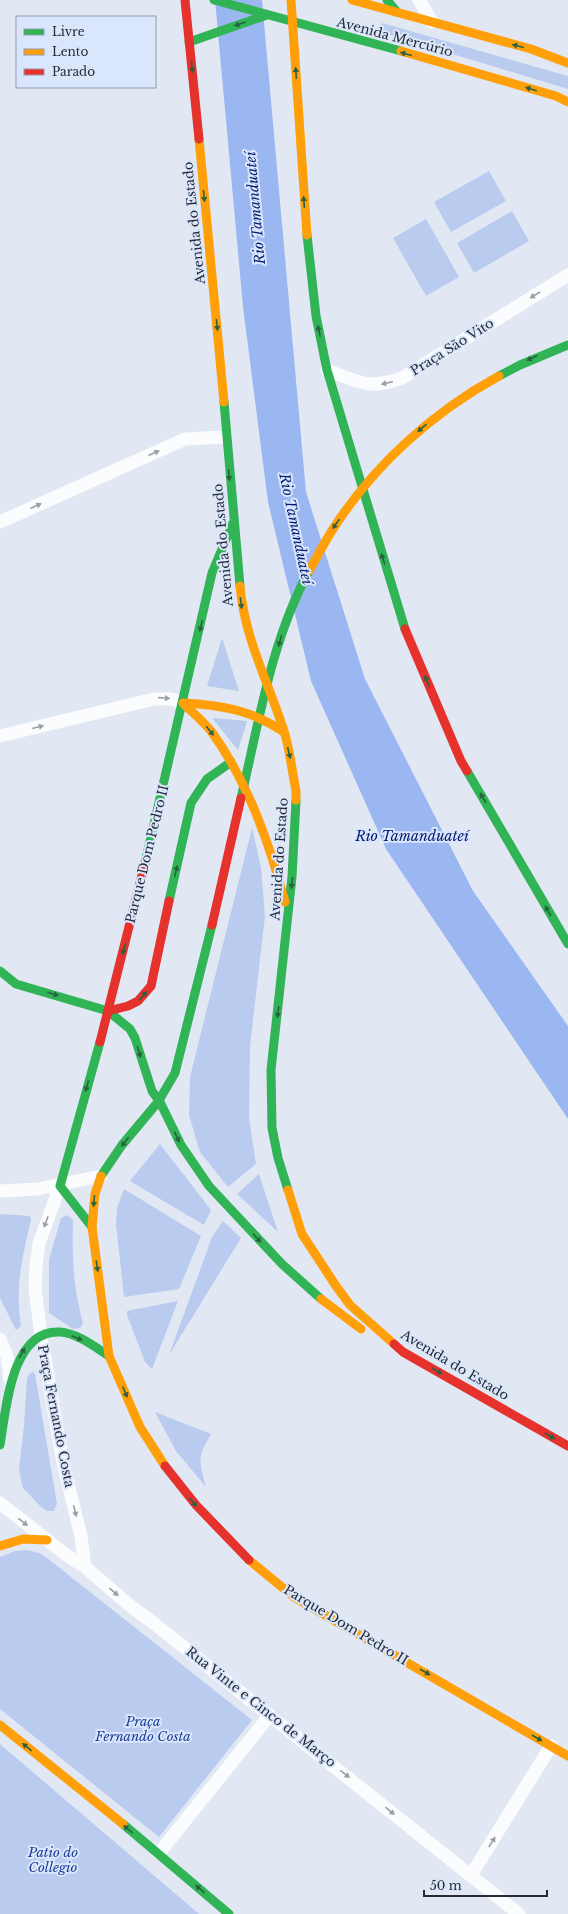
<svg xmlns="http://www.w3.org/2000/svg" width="568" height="1914" viewBox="0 0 568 1914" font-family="'Libre Baskerville',serif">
	<rect width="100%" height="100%" fill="#e2e8f3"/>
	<path fill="#b9cbef" d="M382 23 568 76V89L380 32Z
		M489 171 506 201 451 232 434 202Z
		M512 211 529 241 474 273 457 243Z
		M426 219 459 277 426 296 393 238Z
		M222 638 239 691 207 686Z
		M212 718 247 721 238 750Z
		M252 828 261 867 265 916 250 1047 249 1117 256 1164 228 1187 200 1152 189 1115 190 1077Z
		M160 1144 211 1210 204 1225 130 1181Z
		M259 1174 278 1232 237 1194Z
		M124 1189 201 1236 179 1289 124 1297 116 1224 117 1208Z
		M0 1214 30 1216 31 1220C22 1257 15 1288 21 1326L16 1330 0 1298Z
		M67 1215 73 1220C72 1257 73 1287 83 1323L80 1328 73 1329 49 1313V1260L61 1218Z
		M223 1221 241 1238 169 1355 212 1237Z
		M178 1301 152 1369 145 1362 127 1315V1311Z
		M33 1372 35 1374 57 1504 54 1511H47L41 1507 23 1488 19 1470 24 1426 27 1379 29 1374Z
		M155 1412 211 1434C197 1459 199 1460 206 1487L176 1451Z
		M27 1550 39 1553 47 1558 252 1720 159 1837 0 1709V1557L15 1551Z
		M0 1744 199 1914H0Z"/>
	<path fill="#9bb7f1" d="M215 0H262L306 492 365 679 473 891 568 1026V1119L386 849 311 681 268 502 243 307Z"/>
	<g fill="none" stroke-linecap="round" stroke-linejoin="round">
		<path stroke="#fbfcfd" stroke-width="13" d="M419 0 432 22
			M327 370C359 382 368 390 402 378L568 275
			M0 522 185 439 226 437
			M0 736 154 699H171L183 703
			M60 1186 39 1243 36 1266 35 1288 41 1336 63 1463 81 1536 85 1567
			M0 1191 38 1189 101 1176
			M0 1339 7 1356 10 1380
			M0 1503 65 1554 85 1567 128 1604 156 1625 519 1914
			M159 1853 270 1715
			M471 1875 551 1746"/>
		<path stroke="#30b455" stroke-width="9" d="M214 0 401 51
			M387 0 397 12
			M189 42 267 15
			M307 235 316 316 327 370 405 629
			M499 376 520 365 568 345
			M224 402 240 586
			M467 771 568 944
			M241 798C259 722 271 641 309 571
			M145 863 212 573 233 523
			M169 901 191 803 207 779 231 762
			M0 971 16 984 108 1011
			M108 1011 130 1029 135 1038 152 1091 160 1102 181 1145 209 1186 282 1264 321 1299
			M101 1176 122 1145 158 1102 175 1073 212 925
			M288 1190 278 1158 272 1128 271 1070 292 877 296 800
			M92 1227 60 1186 100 1042
			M0 1445C6 1410 11 1329 60 1332 77 1333 95 1347 109 1356
			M123 1824 229 1914"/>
		<path stroke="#ff9f0a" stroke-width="9" d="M291 0 307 235
			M352 0 531 49 568 63
			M401 51 556 96 568 102
			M199 139 224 402
			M309 571C317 557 324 543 333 529 374 465 433 412 499 376
			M240 586C245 640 268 681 284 731 290 750 292 771 296 791V800
			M183 703C192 712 203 721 211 731 248 782 269 842 285 902
			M183 703C222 705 251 710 284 732
			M101 1176 95 1194 92 1227 109 1356 140 1427 165 1466
			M288 1190 302 1234 336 1286 350 1305 394 1344
			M321 1299 361 1329
			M0 1546 23 1539 47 1540
			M249 1560 294 1597 568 1756
			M0 1725 123 1824"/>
		<path stroke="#e5322d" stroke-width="9" d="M185 0 199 139
			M405 629 461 761 467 771
			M212 925 241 798
			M108 1011 128 1006 138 1001 151 986 169 901
			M100 1042 145 863
			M394 1344 403 1352 568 1446
			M165 1466 196 1505 249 1560"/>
	</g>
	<defs><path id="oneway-solid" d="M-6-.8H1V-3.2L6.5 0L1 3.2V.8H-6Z"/></defs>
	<g fill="#296141">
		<use href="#oneway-solid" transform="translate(240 24) rotate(161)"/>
		<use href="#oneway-solid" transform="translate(518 46) rotate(-165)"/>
		<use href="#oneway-solid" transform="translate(406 54) rotate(-165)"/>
		<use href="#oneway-solid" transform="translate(192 67) rotate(84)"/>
		<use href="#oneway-solid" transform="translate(296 73) rotate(-94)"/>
		<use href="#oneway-solid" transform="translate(531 89) rotate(-163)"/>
		<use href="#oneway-solid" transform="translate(204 196) rotate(84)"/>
		<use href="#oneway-solid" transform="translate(304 202) rotate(-94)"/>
		<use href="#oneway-solid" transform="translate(217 325) rotate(84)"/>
		<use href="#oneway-solid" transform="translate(319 331) rotate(-102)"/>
		<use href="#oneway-solid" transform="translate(532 358) rotate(154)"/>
		<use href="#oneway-solid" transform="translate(422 428) rotate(139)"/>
		<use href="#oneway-solid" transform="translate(229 475) rotate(85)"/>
		<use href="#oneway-solid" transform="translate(336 524) rotate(125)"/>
		<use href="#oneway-solid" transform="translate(383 559) rotate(-107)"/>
		<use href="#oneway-solid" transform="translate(241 603) rotate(83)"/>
		<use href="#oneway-solid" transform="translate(201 626) rotate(102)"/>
		<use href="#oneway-solid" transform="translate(280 641) rotate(106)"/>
		<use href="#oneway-solid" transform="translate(427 681) rotate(-113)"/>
		<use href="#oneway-solid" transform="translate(210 731) rotate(52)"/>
		<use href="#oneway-solid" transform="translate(289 753) rotate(76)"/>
		<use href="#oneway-solid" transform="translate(483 798) rotate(-120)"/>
		<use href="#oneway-solid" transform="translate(176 871) rotate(-77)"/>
		<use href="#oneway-solid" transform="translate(292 883) rotate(95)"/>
		<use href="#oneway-solid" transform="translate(548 911) rotate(-120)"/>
		<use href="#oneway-solid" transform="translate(124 949) rotate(104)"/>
		<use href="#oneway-solid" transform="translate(53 994) rotate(16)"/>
		<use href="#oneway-solid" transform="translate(143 996) rotate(-49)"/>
		<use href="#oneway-solid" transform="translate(278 1012) rotate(97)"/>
		<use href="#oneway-solid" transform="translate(139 1052) rotate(74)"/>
		<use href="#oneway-solid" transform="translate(87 1086) rotate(106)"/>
		<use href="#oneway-solid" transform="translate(177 1137) rotate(65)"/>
		<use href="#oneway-solid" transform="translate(125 1142) rotate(128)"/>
		<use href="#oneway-solid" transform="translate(94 1201) rotate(95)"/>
		<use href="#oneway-solid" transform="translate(257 1238) rotate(47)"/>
		<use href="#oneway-solid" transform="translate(97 1266) rotate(82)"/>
		<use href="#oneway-solid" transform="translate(77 1338) rotate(23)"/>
		<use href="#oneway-solid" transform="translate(22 1353) rotate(-61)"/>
		<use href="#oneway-solid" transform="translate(437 1371) rotate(30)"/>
		<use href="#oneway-solid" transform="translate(125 1392) rotate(67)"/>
		<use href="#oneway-solid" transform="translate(550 1436) rotate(30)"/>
		<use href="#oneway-solid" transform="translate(193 1502) rotate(50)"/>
		<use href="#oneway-solid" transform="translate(425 1672) rotate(30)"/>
		<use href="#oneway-solid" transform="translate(537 1738) rotate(30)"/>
		<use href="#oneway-solid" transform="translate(27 1747) rotate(-141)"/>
		<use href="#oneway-solid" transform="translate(128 1829) rotate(-141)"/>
		<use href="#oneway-solid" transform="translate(200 1889) rotate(-139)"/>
	</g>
	<g fill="#9b9ea3">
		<use href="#oneway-solid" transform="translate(535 295) rotate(148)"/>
		<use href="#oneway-solid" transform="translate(387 383) rotate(167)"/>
		<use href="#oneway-solid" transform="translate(154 453) rotate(-24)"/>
		<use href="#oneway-solid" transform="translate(36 506) rotate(-24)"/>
		<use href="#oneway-solid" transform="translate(164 698) rotate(4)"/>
		<use href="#oneway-solid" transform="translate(38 727) rotate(-14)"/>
		<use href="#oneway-solid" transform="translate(46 1222) rotate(110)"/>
		<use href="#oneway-solid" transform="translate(75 1511) rotate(76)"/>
		<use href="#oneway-solid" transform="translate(23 1522) rotate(38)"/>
		<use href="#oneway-solid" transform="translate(114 1592) rotate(41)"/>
		<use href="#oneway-solid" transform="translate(345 1774) rotate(38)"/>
		<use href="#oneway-solid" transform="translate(390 1811) rotate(39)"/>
		<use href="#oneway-solid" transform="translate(492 1842) rotate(-58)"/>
	</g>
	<g text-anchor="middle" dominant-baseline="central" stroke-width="4" stroke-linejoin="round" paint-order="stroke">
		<g font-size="13" fill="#252a34" stroke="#dae6fb">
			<text transform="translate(395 37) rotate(15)">Avenida Mercúrio</text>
			<text transform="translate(194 223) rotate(-96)">Avenida do Estado</text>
			<text transform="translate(452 347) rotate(-32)">Praça São Vito</text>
			<text transform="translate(223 545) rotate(-95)">Avenida do Estado</text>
			<text transform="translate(147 854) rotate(-76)">Parque Dom Pedro II</text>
			<text transform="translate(279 859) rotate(-86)">Avenida do Estado</text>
			<text transform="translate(455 1365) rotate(31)">Avenida do Estado</text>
			<text transform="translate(56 1416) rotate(79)">Praça Fernando Costa</text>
			<text transform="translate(346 1625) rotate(31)">Parque Dom Pedro II</text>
			<text transform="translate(261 1707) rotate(38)">Rua Vinte e Cinco de Março</text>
		</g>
		<g font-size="13" font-style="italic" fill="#193d96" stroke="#dae6fb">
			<text x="143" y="1721">Praça<tspan x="143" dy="15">Fernando Costa</tspan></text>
			<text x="53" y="1852">Patio do<tspan x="53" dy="15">Collegio</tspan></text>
		</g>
		<g font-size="14" font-style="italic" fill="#011b73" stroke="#dae6fb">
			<text transform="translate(255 208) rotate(-95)">Rio Tamanduateí</text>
			<text transform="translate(296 529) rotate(78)">Rio Tamanduateí</text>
			<text x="412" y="836">Rio Tamanduateí</text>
		</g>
	</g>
	<rect x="16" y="16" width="140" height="72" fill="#dae6fb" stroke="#929bab"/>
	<rect x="24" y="29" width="20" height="6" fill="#30b455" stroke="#929bab"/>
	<text x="52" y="36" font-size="12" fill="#252a34">Livre</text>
	<rect x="24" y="49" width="20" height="6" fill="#ff9f0a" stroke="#929bab"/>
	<text x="52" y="56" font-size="12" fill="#252a34">Lento</text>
	<rect x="24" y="69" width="20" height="6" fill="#e5322d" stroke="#929bab"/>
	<text x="52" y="76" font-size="12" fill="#252a34">Parado</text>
	<path d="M424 1890v6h123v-6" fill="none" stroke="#252a34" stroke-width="2"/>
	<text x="430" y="1890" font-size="12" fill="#252a34" stroke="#dae6fb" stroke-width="3" paint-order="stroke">50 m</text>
</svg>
